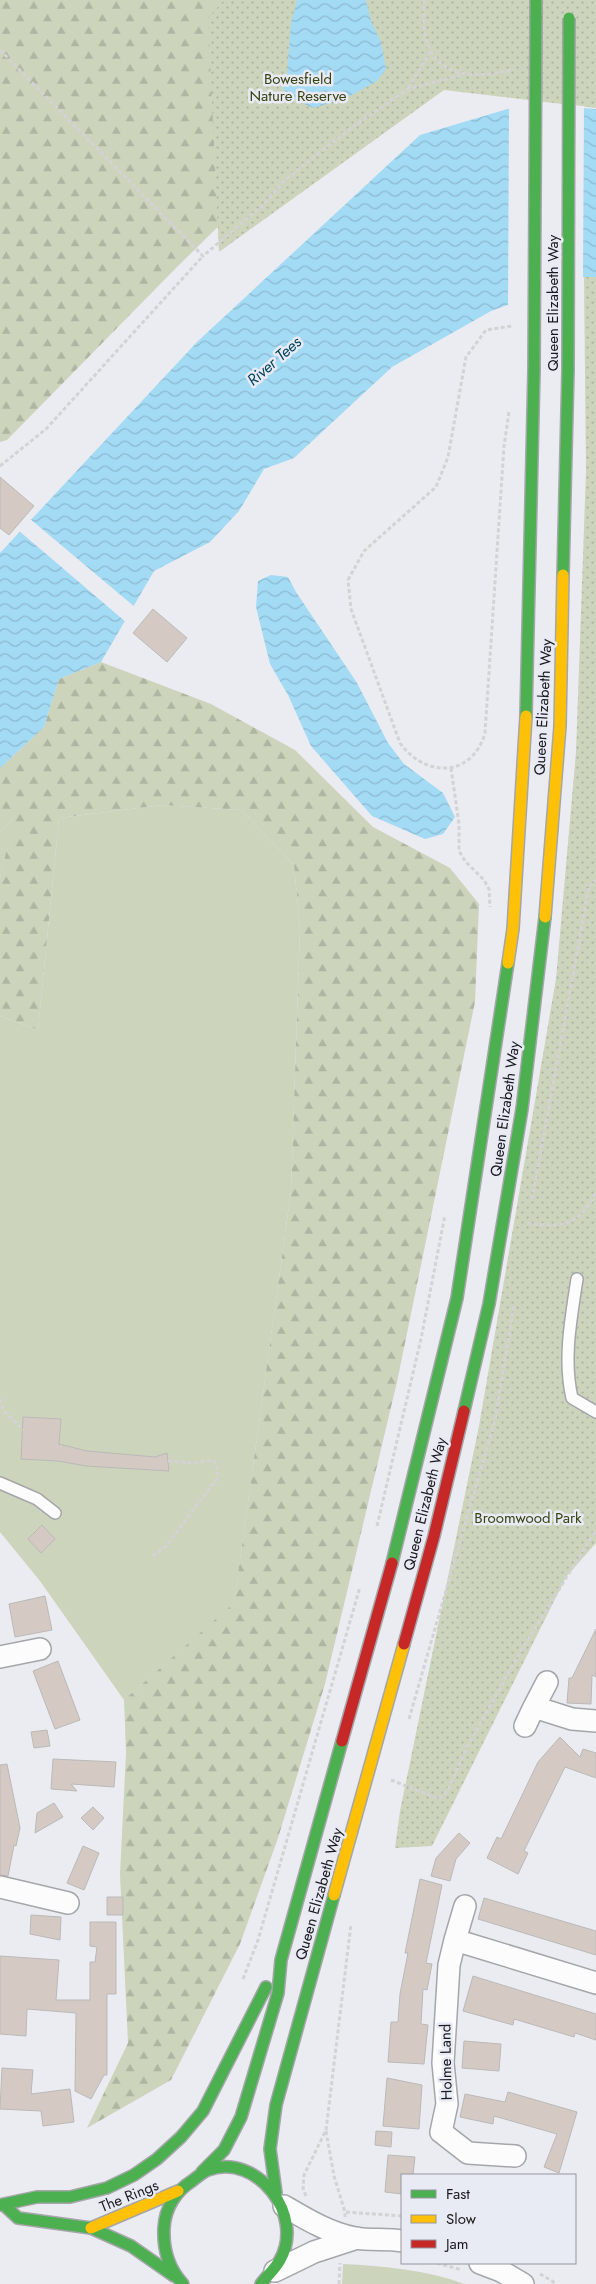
<svg xmlns="http://www.w3.org/2000/svg" width="596" height="2284" viewBox="0 0 596 2284" font-family="Jost,sans-serif">
	<defs>
		<pattern id="forest-firs" width="22" height="20" patternUnits="userSpaceOnUse" patternTransform="scale(1.25)"><rect width="22" height="20" fill="#ccd4bc"/><path d="M5 1l3.5 6h-7zM16 11l3.5 6h-7z" fill="#aeb5a1"/></pattern>
		<pattern id="park-dots" width="8" height="8" patternUnits="userSpaceOnUse" patternTransform="scale(1.25)"><rect width="8" height="8" fill="#ccd4bc"/><path d="M2 2h.1M6 6h.1" fill="none" stroke="#aeb5a1" stroke-width="1.8" stroke-linecap="round"/></pattern>
		<pattern id="water-waves" width="16" height="10" patternUnits="userSpaceOnUse" patternTransform="scale(1.25)"><rect width="16" height="10" fill="#a3daf4"/><path d="M0 5q4-4 8 0t8 0" fill="none" stroke="#8cbad1"/></pattern>
	</defs>
	<rect width="100%" height="100%" fill="#ebecf1"/>
	<path fill="#ccd4bc" d="M162 805 241 810 294 865 300 928 291 1191 234 1604 124 1700 40 1581 0 1532V1016L38 1030 59 818Z
		M16 816 0 877V831Z
		M343 2264C383 2266 427 2270 465 2284H342Z"/>
	<path fill="url(#forest-firs)" d="M0 0H408L297 149 176 268 7 440 0 442Z
		M101 662 211 704 295 750 373 827 450 868 479 904 475 1002 397 1382 325 1684 278 1838 240 1944 171 2080 87 2128 128 2043 120 1874 126 1753 124 1700 234 1603 291 1191 300 928 294 865 241 810 162 805 59 818 38 1030 0 1016V877L15 817 0 831V768L44 727 59 679Z"/>
	<path fill="url(#park-dots)" d="M224 0H596V108L444 90 219 252 208 18Z
		M584 277H596V1543L566 1577 432 1846 395 1848 400 1811 479 1426 556 979 576 752 586 472Z"/>
	<path fill="url(#water-waves)" d="M297 0H366L371 21 381 42 386 69 377 81 350 96 314 108 292 99 283 89 287 75 291 23Z
		M524 104 596 109V277H584L491 311 392 367 294 458 264 469 239 511 210 542 154 571 101 662 59 679 44 727 0 768V553L197 342 420 135Z
		M271 575 288 577 296 592 357 683 388 743 404 764 443 793 455 817 443 834 425 839 372 816 311 746 288 695 270 664 256 607 258 581Z"/>
	<path fill="#ebecf1" d="M524 102 584 106 583 280 508 308 509 106Z
		M29 518 136 608 127 623 18 530Z"/>
	<path fill="#d4cac3" stroke="#bab9b9" d="M0 477 34 506 9 535 0 528Z
		M153 609 187 638 167 662 133 633Z
		M23 1417 61 1419 59 1444 87 1451 155 1457 167 1453 169 1471 86 1466 58 1461 21 1459Z
		M42 1525 55 1539 41 1553 28 1539Z
		M45 1596 52 1630 15 1637 9 1604Z
		M596 1629V1677L592 1675 591 1704 567 1703 569 1678H572Z
		M58 1661 80 1720 55 1729 33 1671Z
		M47 1730 50 1746 34 1748 31 1732Z
		M560 1737 580 1757 583 1749 596 1753V1778L565 1767 524 1851 528 1853 518 1874 487 1858 497 1837 501 1839 538 1762Z
		M53 1759 116 1762 114 1787 71 1784 77 1791 51 1789Z
		M7 1764 20 1828 16 1846 14 1845 8 1876 0 1875V1765Z
		M54 1803 63 1817 35 1833 37 1813Z
		M93 1807 104 1818 93 1830 81 1818Z
		M459 1833 470 1843 456 1859 450 1881 431 1876 436 1858Z
		M83 1846 99 1853 84 1890 67 1883Z
		M420 1879 442 1885 426 1963 432 1964 427 1990 423 1989 421 2024 428 2025 424 2064 388 2062 391 2022H398L400 1994 408 1953H405Z
		M107 1897H123V1915H107Z
		M484 1898 596 1931V1955L478 1919Z
		M31 1915 61 1917 60 1940 30 1934Z
		M90 1922H116V1994H107V2075H104L91 2099 75 2091 76 2013 27 2009 26 2036 0 2034V1956L59 1960 56 2000H90V1962H95L97 1947 90 1946Z
		M473 1976 596 2014V2040L575 2033 574 2037 514 2019 513 2025 463 2011Z
		M464 2041 501 2044 499 2071 462 2068Z
		M2 2068 33 2070 31 2094 70 2089 74 2122 43 2126 41 2111 0 2109Z
		M387 2078 422 2085 419 2129 383 2126Z
		M508 2092 577 2112 559 2173 544 2167 557 2134 494 2116 493 2124 460 2117 465 2094 505 2102Z
		M376 2131 392 2132 391 2147 375 2145Z
		M388 2155 415 2157 413 2175H402V2194L385 2192Z"/>
	<g fill="none" stroke-linecap="round" stroke-linejoin="round">
		<g stroke="#a5a6aa" stroke-width="14">
			<path id="lane" d="M577 1279C571 1318 563 1360 572 1398L596 1412
				M0 1483 37 1499 55 1513"/>
		</g>
		<g stroke="#a5a6aa" stroke-width="24">
			<path id="street" d="M0 1657 40 1649
				M534 1707 547 1682
				M525 1726 534 1707 572 1719 596 1721
				M0 1887 68 1903
				M455 1940 465 1906
				M515 2156 468 2153 441 2132 447 2104 443 2063 449 1965 455 1940 596 1983
				M284 2206C306 2219 329 2233 355 2238 371 2241 387 2238 402 2241
				M480 2263 501 2271 523 2284
				M275 2271 314 2252 357 2238"/>
		</g>
		<g stroke="#a5a6aa" stroke-width="14">
			<path id="fast" d="M536 0V18
				M563 575 568 370
				M526 716 534 370
				M464 1411 489 1304 522 1109 545 917
				M392 1563 457 1298 508 963
				M202 2172 224 2150 241 2117 278 1993 281 1960 342 1741
				M276 2193 270 2149 276 2105 334 1895
				M0 2205 37 2197H70L107 2188 134 2175 157 2159 181 2137 203 2111 266 1987
				M5 2206 18 2218 91 2228 131 2246 174 2276
				M183 2284C168 2268 163 2249 164 2228 165 2208 176 2191 192 2181 197 2177 203 2172 208 2170 258 2152 305 2216 280 2260 275 2269 267 2276 261 2284"/>
		</g>
		<g stroke="#a5a6aa" stroke-width="14">
			<path id="slow" d="M545 917 560 726 563 575
				M508 963 513 929 526 716
				M334 1895 404 1644
				M91 2228 178 2191"/>
		</g>
		<g stroke="#a5a6aa" stroke-width="14">
			<path id="jam" d="M404 1644 434 1536 464 1411
				M342 1741 392 1563"/>
		</g>
		<path stroke="#d3d3d5" stroke-width="3" stroke-dasharray="4 2.5" stroke-linecap="butt" d="M424 0C424 11 423 24 425 35 435 80 478 79 514 69
			M0 50 203 256 262 206 285 180 347 131 408 89 462 75
			M408 88 431 51
			M509 412 504 446 485 733C472 778 425 778 400 743L351 609 348 580 364 551 436 487 448 457 466 357 486 330 512 326
			M0 466 46 429 203 256
			M451 768 459 824V851L465 861 484 880 489 889 490 907
			M532 1199 589 887 596 880
			M527 1223C562 1228 578 1226 596 1193
			M0 1399 3 1410 23 1430
			M377 1526 421 1339 445 1215
			M153 1556 166 1546 218 1477 217 1465 213 1460 193 1463 168 1461
			M409 1719 495 1420 514 1306
			M391 1780 439 1799 448 1790 466 1749 522 1649 596 1530
			M243 1979 258 1940 360 1587
			M326 2131 334 2176 345 2212V2217
			M306 2196 303 2188 304 2175 326 2130 351 1924
			M346 2212 402 2216
			M437 2263 462 2270
			M540 2274 557 2284
			M339 2284 340 2263"/>
		<use href="#lane" stroke="#fcfcfd" stroke-width="11"/>
		<use href="#street" stroke="#fcfcfd" stroke-width="21"/>
		<use href="#fast" stroke="#4caf50" stroke-width="11"/>
		<use href="#slow" stroke="#ffc107" stroke-width="11"/>
		<use href="#jam" stroke="#c62828" stroke-width="11"/>
		<g stroke="#a5a6aa" stroke-width="14" stroke-linecap="butt">
			<path id="fast-bridge" d="M534 370 536 18
				M568 370 569 18"/>
		</g>
		<use href="#fast-bridge" stroke="#4caf50" stroke-width="11"/>
	</g>
	<g text-anchor="middle" dominant-baseline="central" stroke-width="5" stroke-linejoin="round" paint-order="stroke">
		<g font-size="15" fill="#374211" stroke="#e8eaf4">
			<text x="298" y="79">Bowesfield<tspan x="298" dy="17">Nature Reserve</tspan></text>
			<text x="528" y="1518">Broomwood Park</text>
		</g>
		<g font-size="15" fill="#18191c" stroke="#e8eaf4">
			<text transform="translate(553 303) rotate(-90)">Queen Elizabeth Way</text>
			<text transform="translate(543 707) rotate(-87)">Queen Elizabeth Way</text>
			<text transform="translate(505 1109) rotate(-82)">Queen Elizabeth Way</text>
			<text transform="translate(425 1504) rotate(-76)">Queen Elizabeth Way</text>
			<text transform="translate(319 1894) rotate(-74)">Queen Elizabeth Way</text>
			<text transform="translate(446 2062) rotate(-91)">Holme Land</text>
			<text transform="translate(129 2196) rotate(-22)">The Rings</text>
		</g>
		<g font-size="16" font-style="italic" fill="#00455d" stroke="#e8eaf4">
			<text transform="translate(274 361) rotate(-41)">River Tees</text>
		</g>
	</g>
	<rect x="401" y="2174" width="175" height="90" fill="#e8eaf4" stroke="#95969e"/>
	<rect x="411" y="2190" width="25" height="8" fill="#4caf50" stroke="#95969e"/>
	<text x="446" y="2199" font-size="15" fill="#18191c">Fast</text>
	<rect x="411" y="2215" width="25" height="8" fill="#ffc107" stroke="#95969e"/>
	<text x="446" y="2224" font-size="15" fill="#18191c">Slow</text>
	<rect x="411" y="2240" width="25" height="8" fill="#c62828" stroke="#95969e"/>
	<text x="446" y="2249" font-size="15" fill="#18191c">Jam</text>
</svg>
